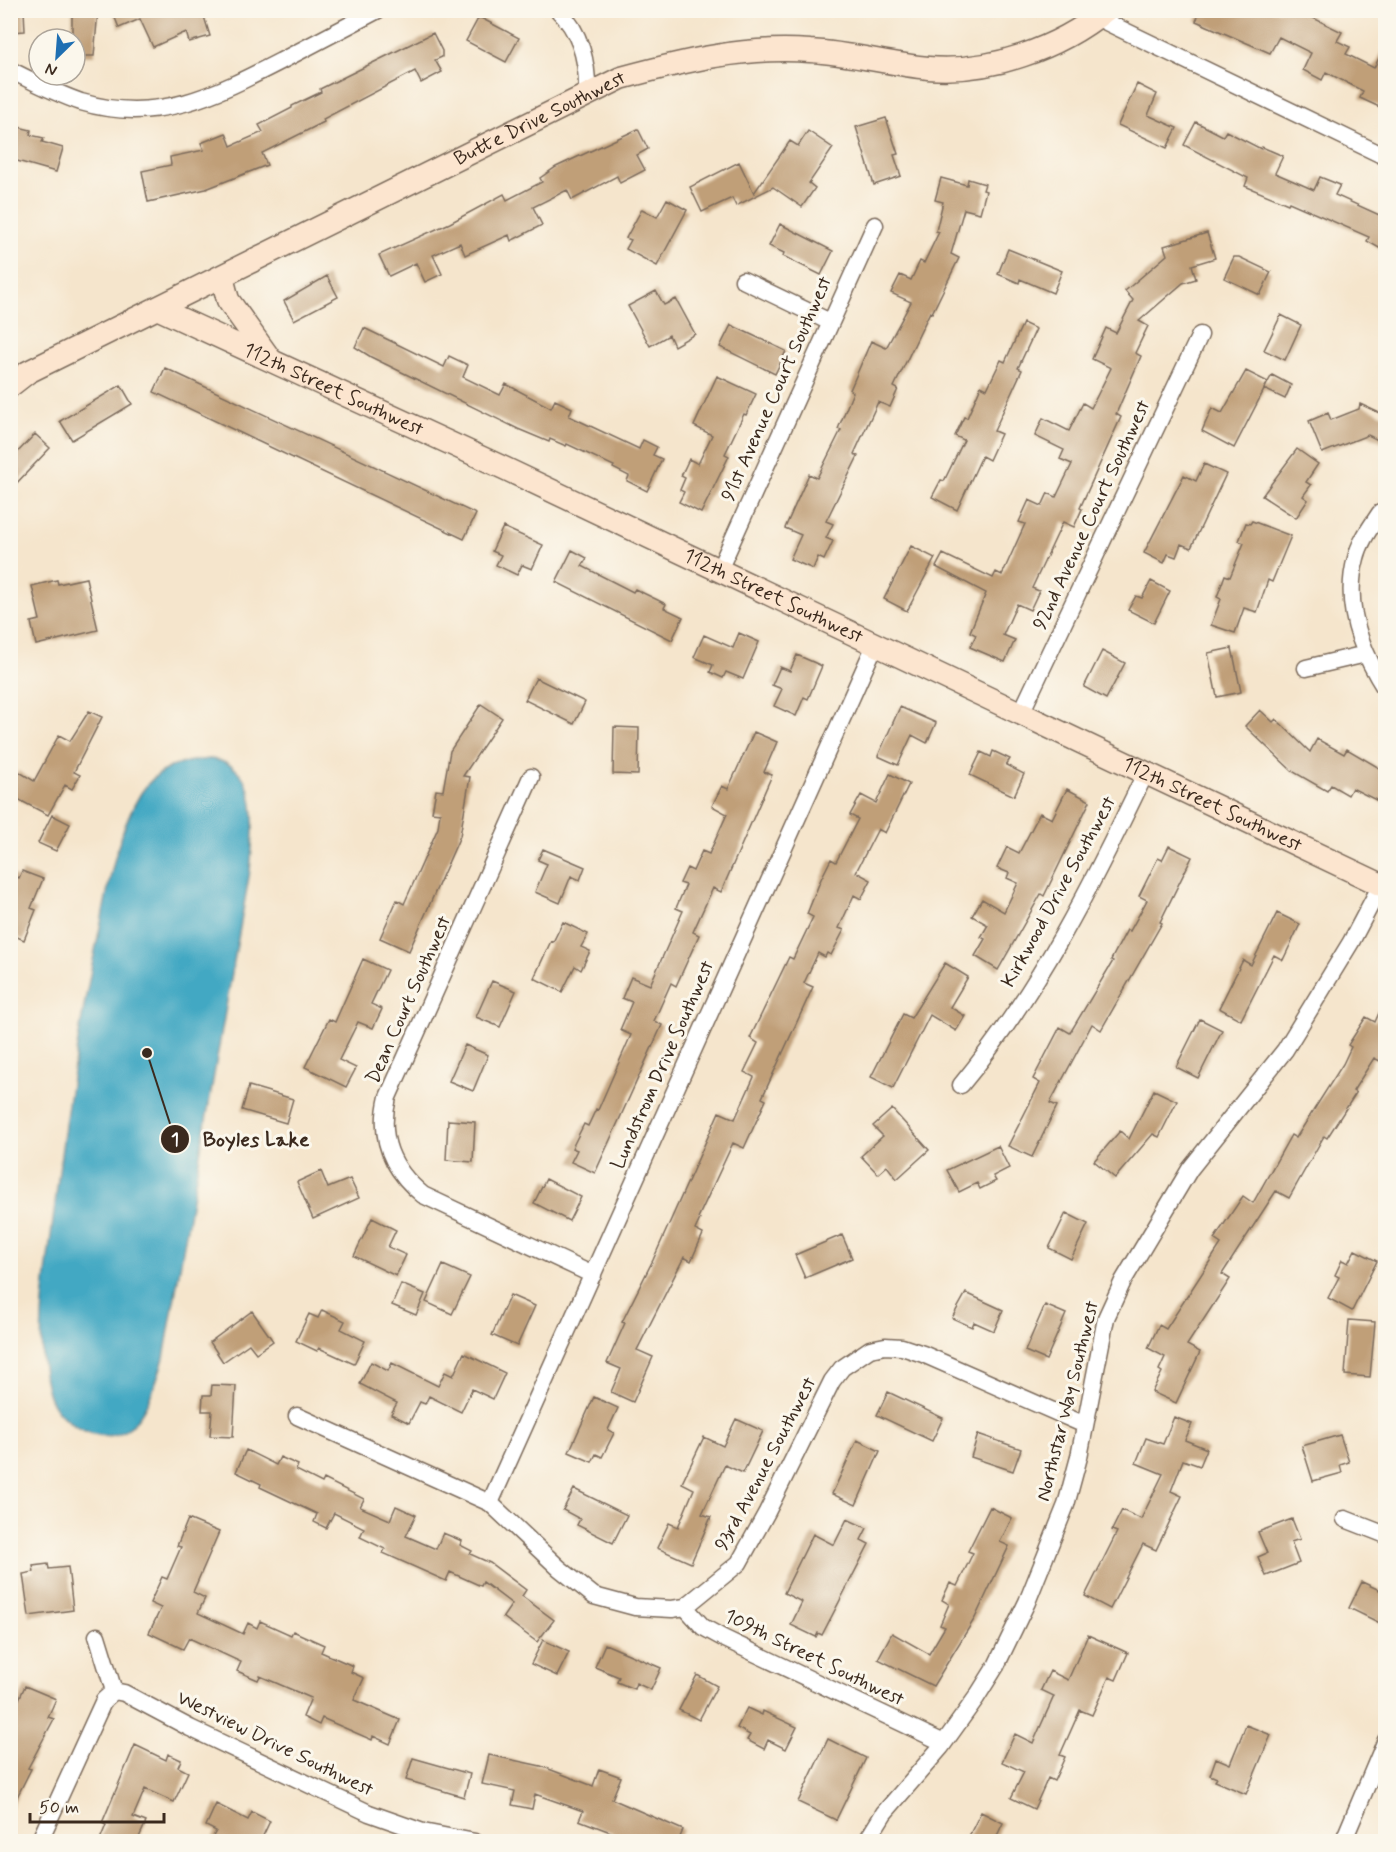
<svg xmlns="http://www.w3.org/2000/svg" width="1396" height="1852" viewBox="0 0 1396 1852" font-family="Mynerve,sans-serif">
	<rect width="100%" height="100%" fill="#fbf7ec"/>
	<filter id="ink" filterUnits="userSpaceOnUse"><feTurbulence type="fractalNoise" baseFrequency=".0167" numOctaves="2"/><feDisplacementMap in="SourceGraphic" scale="12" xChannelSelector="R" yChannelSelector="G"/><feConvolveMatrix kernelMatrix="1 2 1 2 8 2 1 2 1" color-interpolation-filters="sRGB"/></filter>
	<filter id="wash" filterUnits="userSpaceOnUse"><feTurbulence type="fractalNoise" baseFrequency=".008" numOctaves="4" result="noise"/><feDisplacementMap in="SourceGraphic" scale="24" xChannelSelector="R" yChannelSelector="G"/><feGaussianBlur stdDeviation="1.35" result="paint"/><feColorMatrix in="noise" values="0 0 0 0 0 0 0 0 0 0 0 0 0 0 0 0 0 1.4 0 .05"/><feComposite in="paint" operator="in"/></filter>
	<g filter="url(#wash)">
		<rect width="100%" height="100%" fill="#f5e5cc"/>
		<path fill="#43a8c3" stroke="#3f6970" stroke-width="1.5" d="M210 759C265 764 253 834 250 871L164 1358C150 1401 133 1458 77 1427 62 1418 51 1406 47 1389 33 1337 49 1258 55 1204 66 1110 80 1016 101 923 110 879 117 832 141 793 158 767 181 761 210 759Z"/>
		<g id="blocks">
			<path fill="#c09f78" d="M10 10H24L25 31 10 32Z
				M72 10H98L94 56H75V39H72Z
				M112 10H202L210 36 189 42 186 32 153 47 140 19 119 28Z
				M1201 10H1314L1311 17 1342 32 1337 41 1350 47 1346 54 1374 68 1386 44V110L1360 98 1363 91 1326 72 1322 80 1303 70 1311 53 1279 37 1270 53 1196 21Z
				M479 17 519 38 506 62 466 41Z
				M433 33 442 51V57L435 60 442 72 421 83 415 71 323 119 324 122 262 153 267 165 206 189 148 202 142 171 171 165 170 157 204 150 201 143 226 133 231 146 263 132 259 125 292 108V106L321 92 320 89Z
				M1137 84 1157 94 1148 115 1177 128 1167 148 1118 125Z
				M886 118 898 154 894 155 901 176 874 185 856 127Z
				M1196 122 1223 136 1226 131 1261 149 1262 147 1283 156 1275 173 1314 190 1320 177 1340 185 1335 195 1386 218V252L1367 241 1369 237 1289 202 1288 204 1245 186 1248 178 1184 145Z
				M10 125 31 130 30 135 44 138 42 142 63 148 56 172 10 159Z
				M638 129 648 149 637 155 645 170 620 183 617 176 572 200 567 190 533 207 542 225 511 241 509 235 465 255 460 243 433 255 442 274 425 282 416 263 389 276 379 255 450 223 504 194 507 200 542 182 540 178 556 167Z
				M808 131 833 148 809 183 815 188 802 207 773 187 736 206 732 198 702 212 690 187 739 162 754 193 790 141 798 146Z
				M941 178 967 185 968 179 985 184 983 190 986 191 980 213 964 209 951 254 959 258 932 313 930 312 894 387 898 389 890 407 878 402 854 454 858 456 826 521 833 524 826 538 833 541 824 560 818 557 813 569 790 559 801 535 785 528 809 474 817 478 841 430 838 429 853 392 850 390 871 341 886 348 911 302 891 293 900 275 911 280 920 261 924 263 939 232 936 231 943 202 935 200Z
				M667 199 687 210 657 266 626 249 631 240 626 238 642 209 657 217Z
				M780 224 833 251 821 275 783 256 784 253 769 246Z
				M1207 233 1215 258 1192 265 1196 279 1183 283 1139 321 1148 326 1135 353 1141 356 1116 414 1121 417 1080 508 1082 509 1074 527 1063 522 1032 588 1039 591 1030 610 1017 604 1003 635 1015 640 1005 662 970 647 976 635 970 632 986 593 936 567 943 554 993 578 996 572 1002 575 1025 524 1019 522 1029 500 1042 506 1048 493 1056 497 1072 464 1060 459 1064 450 1035 436 1043 418 1069 431 1083 403 1091 408 1111 368 1092 359 1106 328 1116 333 1133 300 1125 291 1167 255 1164 246Z
				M1008 249 1062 271 1053 293 1020 279 1019 283 998 274Z
				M1234 257H1239L1271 272 1260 295 1224 278Z
				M327 276 338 297 294 320 284 301Z
				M656 291 664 305 676 299 695 334 674 346 669 335 650 346 628 306Z
				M1281 315 1301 325 1285 360 1264 350Z
				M1023 323 1036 329 1018 368 1022 370 994 431 1001 434 989 460 982 456 957 510 932 497 941 480 944 481 964 440 955 436 964 417 967 418 981 386 987 389 1001 360 1005 362Z
				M731 325 786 351 775 374 720 347Z
				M364 328 444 367 449 356 468 365 463 377 500 395 506 384 551 408 555 400 572 408 569 416 639 449 643 440 657 447 653 455 662 459 647 491 627 481 629 476 613 468 614 466 567 444 566 446 550 439 549 442 518 429 371 357 355 347Z
				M165 368 476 514 464 539 154 392Z
				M1246 371 1268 382 1234 448 1202 431 1212 408 1222 413Z
				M1272 375 1291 385 1285 399 1264 389Z
				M717 376 756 394 746 415 744 414 725 454 729 456 701 513 679 502 684 492 680 490 685 478 681 476 689 459 698 464 712 435 694 426Z
				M121 385 132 404 72 440 60 421Z
				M1360 404 1386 416V444L1368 435 1322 453 1309 421 1328 413 1331 420 1359 409Z
				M35 434 50 448 10 490V460Z
				M1297 449 1318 464 1306 482 1311 485 1303 496 1308 500 1296 518 1262 496Z
				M1204 464 1226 474 1191 548 1181 544 1176 557 1168 554 1164 563 1144 553 1184 475 1196 481Z
				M1252 521 1291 536 1272 582 1268 580 1257 612 1244 608 1235 633 1211 625 1221 599 1217 597 1225 575 1230 577 1244 543 1239 541 1246 523 1250 524Z
				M503 527 543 545 532 569 522 565 517 575 496 565 501 555 492 551Z
				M911 546 935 558 907 611 884 599Z
				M572 550 587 558 582 566 633 592 635 589 666 604 664 608 683 617 672 640 556 582Z
				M86 578 98 630 36 645 31 622 40 620 32 586 57 580 58 584Z
				M1151 581 1170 591 1154 623 1128 610 1136 596 1142 598Z
				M739 633 759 642 743 679 726 672 723 678 710 672 713 665 694 657 704 635 733 648Z
				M1232 648 1241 692 1217 697 1208 653Z
				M1102 651 1125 663 1106 699 1084 687Z
				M797 655 822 666 808 699 804 697 796 716 774 706 782 689 772 685 780 667 790 671Z
				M536 678 585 702 574 724 525 700Z
				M481 704 502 718 463 776 470 777 460 836 409 951 380 938 397 900 404 904 438 828 440 813 432 812 436 790 443 791 450 751Z
				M900 707 936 723 927 743 912 735 898 765 878 756Z
				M1260 710 1273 722 1276 719 1310 752 1317 739 1344 754 1347 749 1386 772V805L1352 788 1348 795 1331 785 1327 791 1292 771 1245 726Z
				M89 711 102 717 74 772 80 775 72 789 65 785 48 815 10 795V784L18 771 34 781 59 735 70 741Z
				M614 727 639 728 638 775 613 774Z
				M754 732 777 742 764 772 772 775 721 892 713 888 693 932 699 935 676 986 671 983 654 1021 662 1025 595 1173 571 1162 577 1150 572 1148 584 1124 588 1126 596 1109 598 1110 631 1035 620 1030 632 1002 622 998 631 977 650 985 683 911 676 908 686 885 680 883 687 868 693 871 702 851 709 854 727 814 712 806 722 786 728 789Z
				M993 751 1010 759 1006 765 1024 774 1014 796 970 775 981 752 991 757Z
				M890 774 909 784 885 833 878 829 856 872 871 880 861 899 854 895 839 928 844 930 831 955 827 953 825 957 818 953 804 983 813 987 762 1098 766 1100 744 1148 733 1143 698 1218 700 1219 695 1230 703 1234 691 1261 684 1257 637 1350 653 1357 633 1402 611 1392 621 1369 607 1363 625 1323 622 1322 653 1260 719 1112 735 1119 754 1077 744 1072 758 1043 750 1038 789 957 793 959 813 917 807 914 821 879 831 859 836 862 858 819 850 815 861 795 876 803Z
				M1067 789 1090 801 1044 896 1041 894 998 970 975 956 985 939 981 937 988 925 972 916 982 899 1004 912 1018 883 1007 878 1009 873 997 868 1007 847 1019 853 1040 813 1052 819Z
				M52 815 70 824 56 851 38 843Z
				M1169 846 1192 857 1160 922 1162 923 1101 1030 1092 1024 1050 1103 1057 1106 1032 1157 1008 1146 1040 1083 1033 1079 1060 1027 1070 1033 1113 961 1111 960 1127 930 1130 931 1147 900 1139 896 1158 858 1162 860Z
				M543 849 585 867 580 880 571 876 560 903 535 892 547 864 538 860Z
				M22 871 43 879 31 908 36 910 24 940 10 934V874L19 878Z
				M1277 913 1300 924 1283 960 1274 955 1241 1020 1219 1008 1243 960 1251 965Z
				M563 922 588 934 581 947 590 951 581 970 575 966 562 992 534 978 551 941 553 942Z
				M363 959 387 970 371 1004 382 1009 373 1028 358 1022 339 1060 356 1068 346 1087 305 1067 329 1019 335 1022Z
				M945 963 968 977 950 1007 965 1016 956 1031 930 1015 893 1088 871 1077 903 1014 911 1018Z
				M492 981 516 991 500 1027 476 1017Z
				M1386 997V1064L1374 1058 1353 1091 1356 1093 1327 1138 1324 1136 1289 1198 1276 1191 1222 1274 1230 1279 1187 1345 1200 1352 1176 1403 1152 1392 1162 1372 1159 1370 1165 1357 1148 1348 1159 1325 1166 1329 1221 1244 1214 1239 1243 1196 1253 1203 1291 1135 1296 1138 1343 1064 1351 1047 1348 1045 1366 1017 1375 1022Z
				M1200 1019 1222 1030 1198 1078 1176 1067Z
				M465 1045 488 1055 473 1091 449 1081Z
				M249 1086 293 1099 286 1123 242 1110Z
				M1154 1090 1177 1101 1159 1137 1153 1134 1115 1178 1094 1161 1120 1131 1129 1139Z
				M892 1109 929 1150 897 1179 887 1166 878 1174 861 1156 883 1136 873 1126Z
				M448 1120 475 1122 473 1162 446 1160Z
				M998 1146 1009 1168 993 1176 996 1181 980 1189 977 1183 959 1192 947 1170Z
				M321 1171 328 1188 350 1179 359 1198 313 1219 297 1182Z
				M546 1179 581 1197 569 1221 534 1203Z
				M1066 1213 1088 1224 1071 1259 1049 1248Z
				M372 1218 396 1230 388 1247 406 1255 396 1276 354 1256Z
				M842 1235 852 1258 805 1278 795 1255Z
				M1355 1250 1377 1261 1352 1311 1328 1298 1339 1277 1335 1275 1342 1260 1348 1263Z
				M443 1265 470 1277 452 1314 426 1302Z
				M401 1284 425 1294 416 1315 392 1305Z
				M966 1293 1003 1310 994 1331 974 1322 972 1327 952 1318Z
				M510 1295 535 1306 517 1346 492 1335Z
				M1045 1305 1066 1314 1046 1360 1025 1351Z
				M322 1310 345 1321 341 1329 365 1341 354 1364 319 1348 317 1351 296 1341 309 1314 318 1318Z
				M252 1311 273 1341 256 1353 249 1344 223 1362 210 1342Z
				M1349 1320 1375 1322 1370 1377 1345 1375Z
				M464 1353 505 1373 493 1399 472 1389 461 1412 429 1396 425 1404 420 1402 409 1423 391 1414 397 1403 360 1384 371 1362 388 1371 392 1363 438 1386 445 1372 453 1376Z
				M212 1385 236 1386 233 1437 210 1436 212 1411H202L203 1395H211Z
				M888 1392 943 1418 932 1441 877 1415Z
				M594 1397 618 1408 608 1430 614 1433 602 1457 596 1454 592 1462 569 1452Z
				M1174 1417 1192 1424 1185 1440 1207 1449 1200 1466 1183 1460 1171 1491 1182 1496 1156 1550 1143 1544 1110 1609 1085 1596 1117 1532 1112 1530 1122 1510 1141 1519 1163 1474 1136 1463 1146 1438 1163 1444Z
				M736 1419 763 1431 743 1473 725 1465 702 1514 711 1517 691 1563 657 1548 669 1523 678 1527 694 1489 682 1483 704 1437 723 1446Z
				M978 1434 1021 1449 1013 1471 971 1457Z
				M1340 1435 1349 1462 1340 1465 1342 1473 1313 1481 1302 1446Z
				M857 1440 880 1451 856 1505 832 1494Z
				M246 1450 276 1465 280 1457 298 1465 296 1470 322 1483 324 1479 364 1499 360 1507 390 1520 396 1506 416 1515 406 1536 436 1549 443 1533 462 1541 460 1545 472 1551 470 1554 490 1563 526 1590 522 1596 554 1620 537 1642 503 1617 512 1604 483 1582 481 1586 450 1572 446 1581 383 1553 385 1549 360 1537 364 1528 334 1513 326 1528 314 1522 317 1514 260 1487 261 1484 236 1472Z
				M574 1489 627 1515 613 1543 577 1525 580 1519 563 1510Z
				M990 1507 1012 1518 1000 1542 1009 1546 975 1618 933 1686 878 1659 892 1633 929 1654 945 1627 940 1625 949 1604 942 1600 950 1583 957 1586 973 1553 968 1551Z
				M188 1519 219 1532 193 1592 205 1598 198 1613 243 1634 248 1623 257 1628 260 1621 291 1635 293 1631 324 1645 321 1652 353 1666 351 1672 364 1678 354 1700 400 1720 390 1744 373 1736 372 1740 322 1718 319 1725 303 1717 311 1698 260 1676 258 1680 237 1671 241 1662 189 1638 183 1649 149 1633 161 1608 150 1603 162 1577 167 1579 181 1547 177 1546Z
				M847 1519 867 1528 861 1540 869 1544 822 1635 818 1633 816 1637 791 1625 802 1602 784 1593 813 1534 834 1545Z
				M1292 1519 1300 1539 1291 1542 1299 1563 1266 1576 1258 1557 1267 1553 1258 1532Z
				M48 1564 49 1569 68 1567 73 1610 29 1616 23 1574 34 1572 33 1566Z
				M1362 1582 1386 1593V1626L1349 1608Z
				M1088 1635 1128 1653 1116 1680 1109 1677 1092 1715 1080 1710 1060 1755 1065 1757 1054 1781 1048 1778 1034 1809 1011 1798 1024 1772 1002 1762 1015 1734 1033 1743 1054 1696 1041 1690 1050 1671 1068 1680Z
				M543 1640 569 1652 557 1676 531 1664Z
				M605 1644 661 1668 651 1690 636 1683 634 1689 617 1682 619 1677 595 1667Z
				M697 1675 717 1686 699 1720 679 1710Z
				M25 1686 56 1699 48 1717 54 1719 28 1768 31 1769 10 1811V1719Z
				M747 1708 762 1715 763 1711 797 1727 786 1749 768 1740 764 1749 747 1740 750 1735 737 1728Z
				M1246 1725 1271 1735 1246 1794 1215 1781 1217 1778 1210 1775 1216 1758 1230 1764Z
				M828 1739 866 1758 836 1820 798 1802Z
				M135 1745 166 1760 168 1754 181 1760 178 1767 188 1772 174 1802 145 1789 133 1817 146 1822 137 1842H99L106 1825 102 1823Z
				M489 1755 541 1766 593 1786 599 1769 621 1777 612 1799 683 1830 678 1842H609L613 1833 579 1820 583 1811 535 1794 532 1809 512 1805 515 1791 482 1784Z
				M413 1758 470 1774 464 1797 406 1780Z
				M216 1804 248 1820 252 1812 270 1821 260 1842H210L216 1831 206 1826Z
				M981 1812 1003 1823 994 1842H966Z"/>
		</g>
	</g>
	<g filter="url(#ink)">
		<use href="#blocks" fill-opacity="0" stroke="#7c6b5b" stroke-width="1.5"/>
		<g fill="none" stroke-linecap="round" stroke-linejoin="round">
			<g stroke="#7c6b5b" stroke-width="19">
				<path id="street" d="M558 10C581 32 588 64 587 94
					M1098 18 1386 157
					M10 70C34 82 57 94 81 102 157 125 215 95 281 61 313 44 346 27 378 10
					M743 280 830 322
					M1380 513C1371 527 1360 541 1356 558 1343 604 1361 651 1386 690
					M719 570 875 225
					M1306 668 1366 654
					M1021 713 1200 335
					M531 777 388 1097C378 1138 391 1169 423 1195L593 1275
					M961 1085C1039 991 1093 883 1145 774
					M297 1416 490 1503 559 1568 594 1596 635 1607 672 1609 685 1607 703 1627 723 1638 944 1743
					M490 1503 875 645
					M1345 1519 1386 1535
					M685 1607 739 1563 767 1512 832 1381 842 1368 870 1349 885 1346 902 1347 923 1354 1085 1425
					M97 1636 114 1691 124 1693 190 1728 369 1813 423 1832 475 1842
					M39 1842 104 1700 114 1691
					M866 1842 884 1813 941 1747 976 1698 996 1666 1027 1602 1066 1505 1079 1457 1106 1318 1123 1281 1190 1169 1285 1050 1351 942 1381 885
					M1343 1842 1386 1740"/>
			</g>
			<g stroke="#7c6b5b" stroke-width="25">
				<g id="secondary">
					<path d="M222 277 228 300 270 359"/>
					<path id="s1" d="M159 309 506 469 1386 887"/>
					<path id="s2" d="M10 386 28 372 621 78C684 61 744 46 810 51 850 53 888 64 928 68 990 73 1058 49 1106 10"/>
				</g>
			</g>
			<use href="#street" stroke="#fff" stroke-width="16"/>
			<use href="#secondary" stroke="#fce5cf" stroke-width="22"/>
		</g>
	</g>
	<g text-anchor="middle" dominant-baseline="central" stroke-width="6" stroke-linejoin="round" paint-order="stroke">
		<g font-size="20" fill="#3b2a1e" stroke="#fbf7ec">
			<text stroke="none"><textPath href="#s2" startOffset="594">Butte Drive Southwest</textPath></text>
			<text stroke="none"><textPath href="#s1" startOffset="192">112th Street Southwest</textPath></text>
			<text transform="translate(777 389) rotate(-66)">91st Avenue Court Southwest</text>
			<text transform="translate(1092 515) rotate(-65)">92nd Avenue Court Southwest</text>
			<text stroke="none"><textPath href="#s1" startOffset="678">112th Street Southwest</textPath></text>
			<text stroke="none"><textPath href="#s1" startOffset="1164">112th Street Southwest</textPath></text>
			<text transform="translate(1059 892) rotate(-61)">Kirkwood Drive Southwest</text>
			<text transform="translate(409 1000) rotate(-66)">Dean Court Southwest</text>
			<text transform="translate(663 1065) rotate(-66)">Lundstrom Drive Southwest</text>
			<text transform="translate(1068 1401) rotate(-76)">Northstar Way Southwest</text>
			<text transform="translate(766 1464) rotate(-62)">93rd Avenue Southwest</text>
			<text transform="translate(814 1658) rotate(26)">109th Street Southwest</text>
			<text transform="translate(275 1744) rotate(26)">Westview Drive Southwest</text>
		</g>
	</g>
	<path fill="none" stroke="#3b2a1e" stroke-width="2" d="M147 1053L175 1139"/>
	<g fill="#3b2a1e" stroke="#fbf7ec" stroke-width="2">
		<circle cx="147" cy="1053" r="6"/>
		<circle cx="175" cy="1139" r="15"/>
	</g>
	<g font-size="18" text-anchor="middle" font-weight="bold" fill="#fff">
		<text x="175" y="1145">1</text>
	</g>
	<g font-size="21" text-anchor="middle" font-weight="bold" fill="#3b2a1e" stroke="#fbf7ec" stroke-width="6" stroke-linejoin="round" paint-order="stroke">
		<text x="256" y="1146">Boyles Lake</text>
	</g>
	<rect width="1396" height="1852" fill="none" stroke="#fbf7ec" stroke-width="36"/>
	<g transform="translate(57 57) rotate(205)"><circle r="28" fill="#fbf7ec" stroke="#aea59a" stroke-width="1.5"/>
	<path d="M0-4.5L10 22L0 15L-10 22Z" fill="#1f6fb2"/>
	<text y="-9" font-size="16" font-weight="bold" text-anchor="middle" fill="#3b2a1e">N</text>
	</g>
	<path d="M30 1813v9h134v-9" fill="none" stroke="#3b2a1e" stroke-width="3"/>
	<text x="39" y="1813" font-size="18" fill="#3b2a1e" stroke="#fbf7ec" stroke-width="4.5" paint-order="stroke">50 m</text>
</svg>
